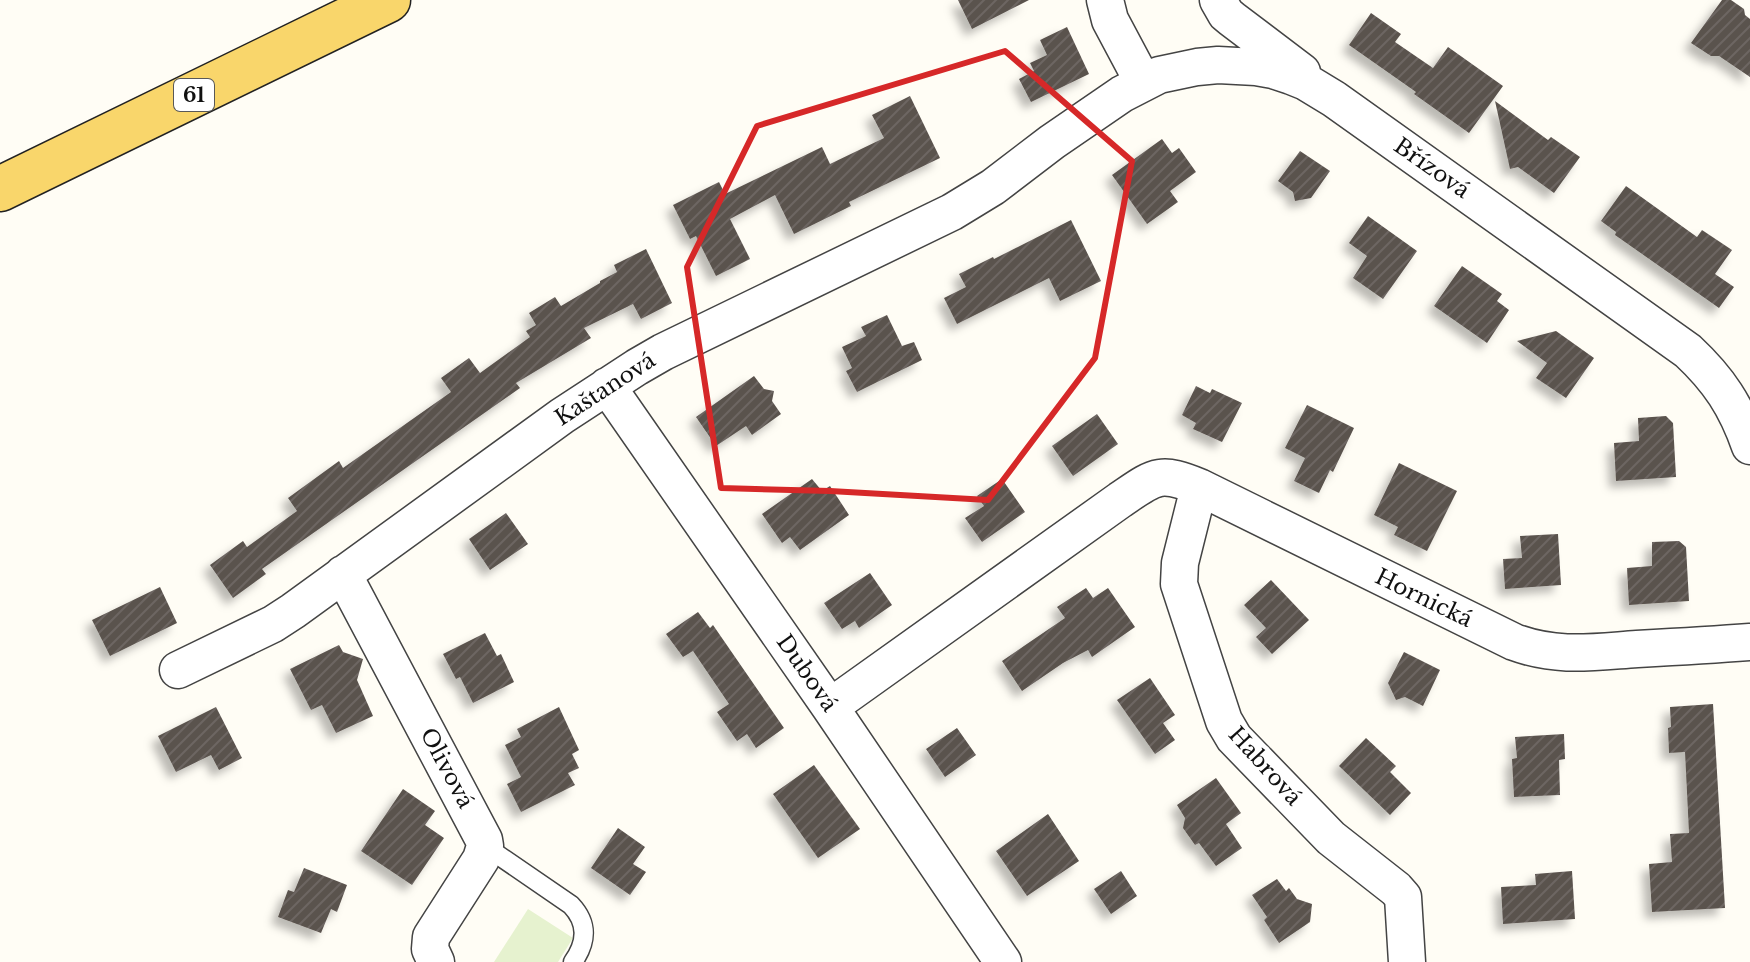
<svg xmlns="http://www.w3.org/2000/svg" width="1750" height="962" viewBox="0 0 1750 962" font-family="'Libre Baskerville',serif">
	<defs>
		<pattern id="building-hatch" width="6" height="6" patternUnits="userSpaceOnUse" patternTransform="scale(2)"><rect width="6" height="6" fill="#5a524d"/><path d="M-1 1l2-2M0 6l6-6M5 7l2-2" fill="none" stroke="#6d6662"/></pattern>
		<filter id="shadow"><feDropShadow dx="-7" dy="7" stdDeviation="4" flood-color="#0004"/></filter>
	</defs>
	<rect width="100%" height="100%" fill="#fffdf5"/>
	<path fill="#e6f2cf" d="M528 909 573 938 558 962H494Z"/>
	<path fill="url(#building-hatch)" filter="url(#shadow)" d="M958 0H1029L972 29Z
		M1722 0H1731L1744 9 1745 15 1750 19V77L1719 56H1711L1691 43Z
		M1371 13 1401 34 1395 42 1433 68 1448 47 1503 86 1469 133 1414 94 1416 92 1349 45Z
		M1067 27 1089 74 1031 102 1019 79 1034 71 1030 63 1047 55 1040 40Z
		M910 96 940 158 849 202 851 206 794 234 775 195 730 219 750 259 716 276 696 236 690 239 673 205 719 182 725 194 822 147 830 164 884 138 872 115Z
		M1495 101 1548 140 1551 137 1580 157 1554 193 1518 167 1510 169Z
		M1162 139 1172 153 1179 148 1196 172 1170 191 1178 202 1147 224 1112 175Z
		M1300 151 1330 171 1311 198 1295 201 1293 192 1278 181Z
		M1626 186 1697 237 1702 230 1732 250 1715 274 1734 287 1719 308 1615 235 1616 232 1601 221Z
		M1368 216 1417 251 1383 299 1353 278 1367 256 1349 243Z
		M1071 220 1101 281 1060 301 1049 278 957 324 944 298 966 287 959 274 993 257 994 259Z
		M646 249 672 303 641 319 633 304 584 328 591 338 516 383 520 388 262 569 266 574 233 598 210 565 243 541 247 547 297 511 288 498 339 461 343 468 451 392 441 378 469 358 480 373 530 337 526 331 536 325 529 313 555 297 561 306 600 283V281L617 272 614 265Z
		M1462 266 1502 294 1497 301 1509 310 1487 343 1434 306Z
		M887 315 902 346 914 342 922 360 857 392 846 371 852 368 842 347 866 336 861 327Z
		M1556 331 1594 358 1566 398 1536 378 1547 363 1517 341Z
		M754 376 764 389 774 391 772 401 781 414 752 435 746 426 716 446 696 417Z
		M1196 386 1210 393 1212 389 1242 403 1222 442 1193 429 1196 423 1182 415Z
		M1307 405 1354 428 1333 472 1330 470 1319 493 1294 481 1305 458 1285 448Z
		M1097 414 1118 444 1073 476 1052 446Z
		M1666 416 1673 423 1676 477 1616 481 1614 443 1639 441 1638 418Z
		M1399 463 1457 491 1427 551 1394 535 1398 527 1374 515Z
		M812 479 822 491 830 486 849 515 800 550 790 537 782 543 762 514Z
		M1002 479 1025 512 982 542 965 518 984 506 977 496Z
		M506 513 528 544 490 570 469 539Z
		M1558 534 1561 585 1505 589 1503 559 1522 558 1520 536Z
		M1679 541 1686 547 1689 601 1629 605 1627 568 1652 566V542Z
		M870 573 892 605 859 628 855 621 842 629 824 603Z
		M1271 580 1309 620 1272 654 1256 637 1266 628 1244 605Z
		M160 587 177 623 110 656 92 620Z
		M1086 588 1093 598 1108 588 1135 627 1092 657 1088 650 1063 663 1022 691 1002 661 1065 618 1057 607Z
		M698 612 710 628 713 625 784 728 756 748 747 734 737 741 717 712 729 704 693 651 683 657 666 634Z
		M485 633 497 656 501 654 514 682 473 703 460 677 456 679 443 654Z
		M339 645 343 652 363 659 357 680 373 716 336 733 322 705 311 710 290 669Z
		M1404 652 1440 670 1423 706 1405 697 1396 700 1388 683Z
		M1150 678 1175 715 1163 723 1175 740 1155 754 1117 700Z
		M1713 704 1725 908 1652 912 1649 864 1672 862 1670 834 1689 833 1685 752 1669 753 1668 728 1671 727 1670 707Z
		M216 707 242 758 219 770 211 755 176 772 158 736Z
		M559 707 579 750 572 754 579 768 568 773 575 785 521 812 507 784 521 777 505 745 521 737 517 729Z
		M957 728 976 755 945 777 926 749Z
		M1564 734 1565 759 1559 760 1560 795 1514 797 1512 759 1517 758 1515 737Z
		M1366 738 1396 766 1390 772 1411 793 1390 815 1339 766Z
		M814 765 860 829 818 858 773 794Z
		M1216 778 1241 813 1226 824 1242 848 1216 866 1199 843 1195 845 1183 828 1185 818 1177 805Z
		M403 789 435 811 425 825 444 838 412 885 361 851Z
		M1048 814 1079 861 1027 896 996 851Z
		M618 828 645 847 633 864 646 872 630 895 591 868Z
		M304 868 347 885 337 912 331 909 321 933 278 917 288 890 294 892Z
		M1121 871 1137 896 1111 914 1094 889Z
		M1572 871 1575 919 1503 924 1501 887 1536 885 1535 874Z
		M1277 879 1286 891 1289 888 1297 899 1312 904 1310 922 1279 943 1264 920 1267 917 1252 895Z"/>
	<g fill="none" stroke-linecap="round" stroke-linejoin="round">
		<g stroke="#444" stroke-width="21">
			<path id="lane" d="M485 846 571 905C588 923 587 942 573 962"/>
		</g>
		<g stroke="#444" stroke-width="39">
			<path id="street" d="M1105 0 1110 20 1143 82
				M1218 0 1226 14 1232 19 1302 72
				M607 386 830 707 1003 962
				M1199 487 1180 563 1179 584 1224 721 1234 738 1331 838 1396 889 1403 897 1407 962
				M343 574 484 840 485 846 481 859 431 937 430 949 436 962
				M178 670 273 624 293 611 562 416 637 367 663 352 952 212 993 187 1052 142 1122 94 1159 75 1197 67 1218 65 1256 67 1273 70 1291 76 1306 82 1334 99 1688 351C1719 380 1736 406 1750 446
				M830 707 1120 500C1154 477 1159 470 1199 487L1514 642C1557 658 1593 652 1637 649 1675 647 1712 645 1750 642"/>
		</g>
		<g stroke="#222" stroke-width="47">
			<path id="primary" d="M0 189 388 0"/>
		</g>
		<use href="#lane" stroke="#fff" stroke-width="18"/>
		<use href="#street" stroke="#fff" stroke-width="36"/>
		<use href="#primary" stroke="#f9d66b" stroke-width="44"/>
	</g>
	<path fill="none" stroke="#d62828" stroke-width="6" stroke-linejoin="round" d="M1005 51 1132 161 1095 358 988 500 830 491 721 488 687 267 757 126Z"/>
	<g text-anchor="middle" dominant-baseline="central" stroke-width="8" stroke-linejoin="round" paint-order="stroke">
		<rect fill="#fff" stroke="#585858" stroke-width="2" x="174" y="79" width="40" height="32" rx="6"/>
		<g font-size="20" font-weight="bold" fill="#111">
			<text x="194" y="95">61</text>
		</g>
		<g font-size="22" fill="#111" stroke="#fff">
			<text transform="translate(1432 168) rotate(35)">Břízová</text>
			<text transform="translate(605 389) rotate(-33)">Kaštanová</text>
			<text transform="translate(1424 598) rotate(26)">Hornická</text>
			<text transform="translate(807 673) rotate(55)">Dubová</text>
			<text transform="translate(1265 766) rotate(48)">Habrová</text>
			<text transform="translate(447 768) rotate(62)">Olivová</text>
		</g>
	</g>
</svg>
